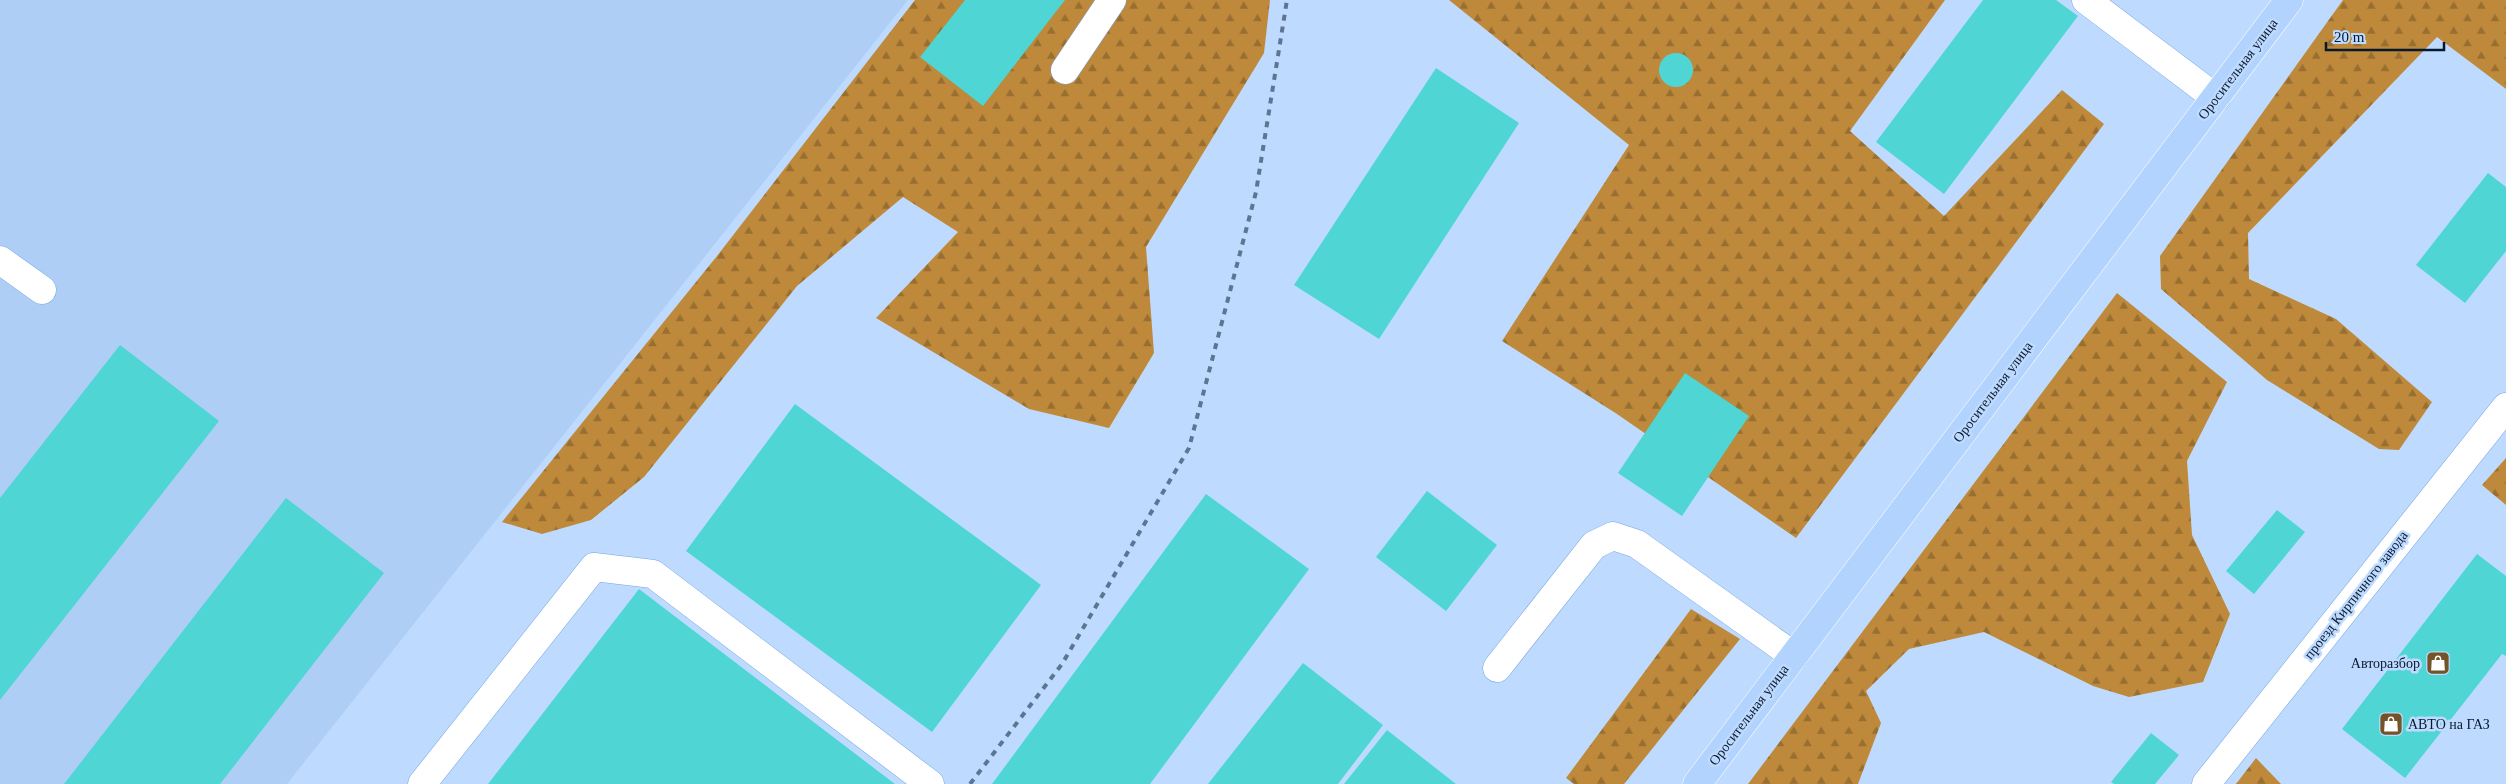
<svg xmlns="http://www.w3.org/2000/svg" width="2506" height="784" viewBox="0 0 2506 784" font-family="'Times New Roman',serif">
	<defs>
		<pattern id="forest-firs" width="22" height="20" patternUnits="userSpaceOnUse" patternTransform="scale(1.25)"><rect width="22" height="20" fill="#be893a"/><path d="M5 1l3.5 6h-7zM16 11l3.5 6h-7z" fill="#986f31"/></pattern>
	</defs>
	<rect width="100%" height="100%" fill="#bedbff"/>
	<path fill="#aecef6" d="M0 0H908L287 784H0Z"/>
	<path fill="url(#forest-firs)" d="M915 0H1270L1264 53 1146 247 1154 353 1109 428 1029 409 876 318 958 232 903 197 797 286 644 477 591 520 542 534 502 522 717 256Z
		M1449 0H1945L1850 131 1944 216 2062 90 2104 124 1796 538 1617 414 1502 341 1629 145Z
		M2343 0H2506V89L2437 37 2248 233 2249 279 2336 319 2432 402 2399 450 2379 449 2267 380 2161 289 2160 256Z
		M2117 293 2227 382 2187 461 2192 535 2230 614 2203 682 2129 697 2093 686 1984 632 1909 649 1866 691 1881 723 1858 784H1748Z
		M2506 458V505L2482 485Z
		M1691 609 1740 639 1624 784H1574L1566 778Z
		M2256 758 2281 784H2236Z"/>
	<path fill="#4fd5d3" d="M965 0H1065L983 106 920 57Z
		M1983 0H2056L2078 16 1944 194 1876 142Z
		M1659 70a17 17 0 1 1 34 0a17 17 0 1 1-34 0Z
		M1436 68 1519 123 1379 339 1294 285Z
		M2488 173 2506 187V251L2465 303 2416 265Z
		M120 345 219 421 0 700V498Z
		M1685 373 1749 416 1682 516 1618 473Z
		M795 404 1041 585 932 732 686 551Z
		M1427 491 1497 545 1446 611 1376 557Z
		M1206 494 1309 569 1150 784H992Z
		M286 498 384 573 220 784H64Z
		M2277 510 2305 532 2254 594 2226 571Z
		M2477 554 2506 576V656L2502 654 2405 778 2342 729Z
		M639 589 895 784H488Z
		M1303 663 1383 725 1338 784H1208Z
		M1387 730 1456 784H1344Z
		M2151 733 2179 755 2155 784H2114L2111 782Z"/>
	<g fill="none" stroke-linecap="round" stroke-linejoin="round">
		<g stroke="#76a5df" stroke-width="29">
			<path id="minor" d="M2086 0 2216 98
				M1065 70 1112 0
				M0 260 42 290
				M1497 668 1594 545 1613 536 1637 544 1794 656
				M422 784 594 567 653 574 930 784
				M2206 784 2506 407"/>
		</g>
		<g stroke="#fff" stroke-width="29">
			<path id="major" d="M1697 784 2289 0"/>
		</g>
		<use href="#minor" stroke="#fff" stroke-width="28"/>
		<use href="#major" stroke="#b2d3fd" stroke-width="28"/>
		<path stroke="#5e7592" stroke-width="4" stroke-dasharray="6 6" stroke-linecap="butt" d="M970 784 1062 664 1189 448 1256 192 1287 0"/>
	</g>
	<defs>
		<g id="shop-square" transform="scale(1.25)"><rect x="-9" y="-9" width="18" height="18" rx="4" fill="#725428" stroke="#bedbff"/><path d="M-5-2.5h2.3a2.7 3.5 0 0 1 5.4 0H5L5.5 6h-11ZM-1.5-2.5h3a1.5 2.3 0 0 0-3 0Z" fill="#fff"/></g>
	</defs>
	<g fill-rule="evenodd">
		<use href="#shop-square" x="2438" y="663"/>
		<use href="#shop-square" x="2391" y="724"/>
	</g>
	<g text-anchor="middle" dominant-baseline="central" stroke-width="5" stroke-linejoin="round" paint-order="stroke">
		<g font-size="14" fill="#07192f" stroke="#bedbff">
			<text transform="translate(2238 69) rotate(-53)">Оросительная улица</text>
			<text transform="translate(1993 392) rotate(-53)">Оросительная улица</text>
			<text transform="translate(2356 595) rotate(-52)">проезд Кирпичного завода</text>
			<text transform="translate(1749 715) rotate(-53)">Оросительная улица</text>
		</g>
		<g font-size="14" fill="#07192f" stroke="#bedbff" text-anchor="end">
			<text x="2420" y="663">Авторазбор</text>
			<text x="2408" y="724" text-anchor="start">АВТО на ГАЗ</text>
		</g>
	</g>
	<path d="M2326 42v8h118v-8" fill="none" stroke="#07192f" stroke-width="2.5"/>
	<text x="2334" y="42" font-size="15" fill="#07192f" stroke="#bedbff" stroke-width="4" paint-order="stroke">20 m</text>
</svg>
